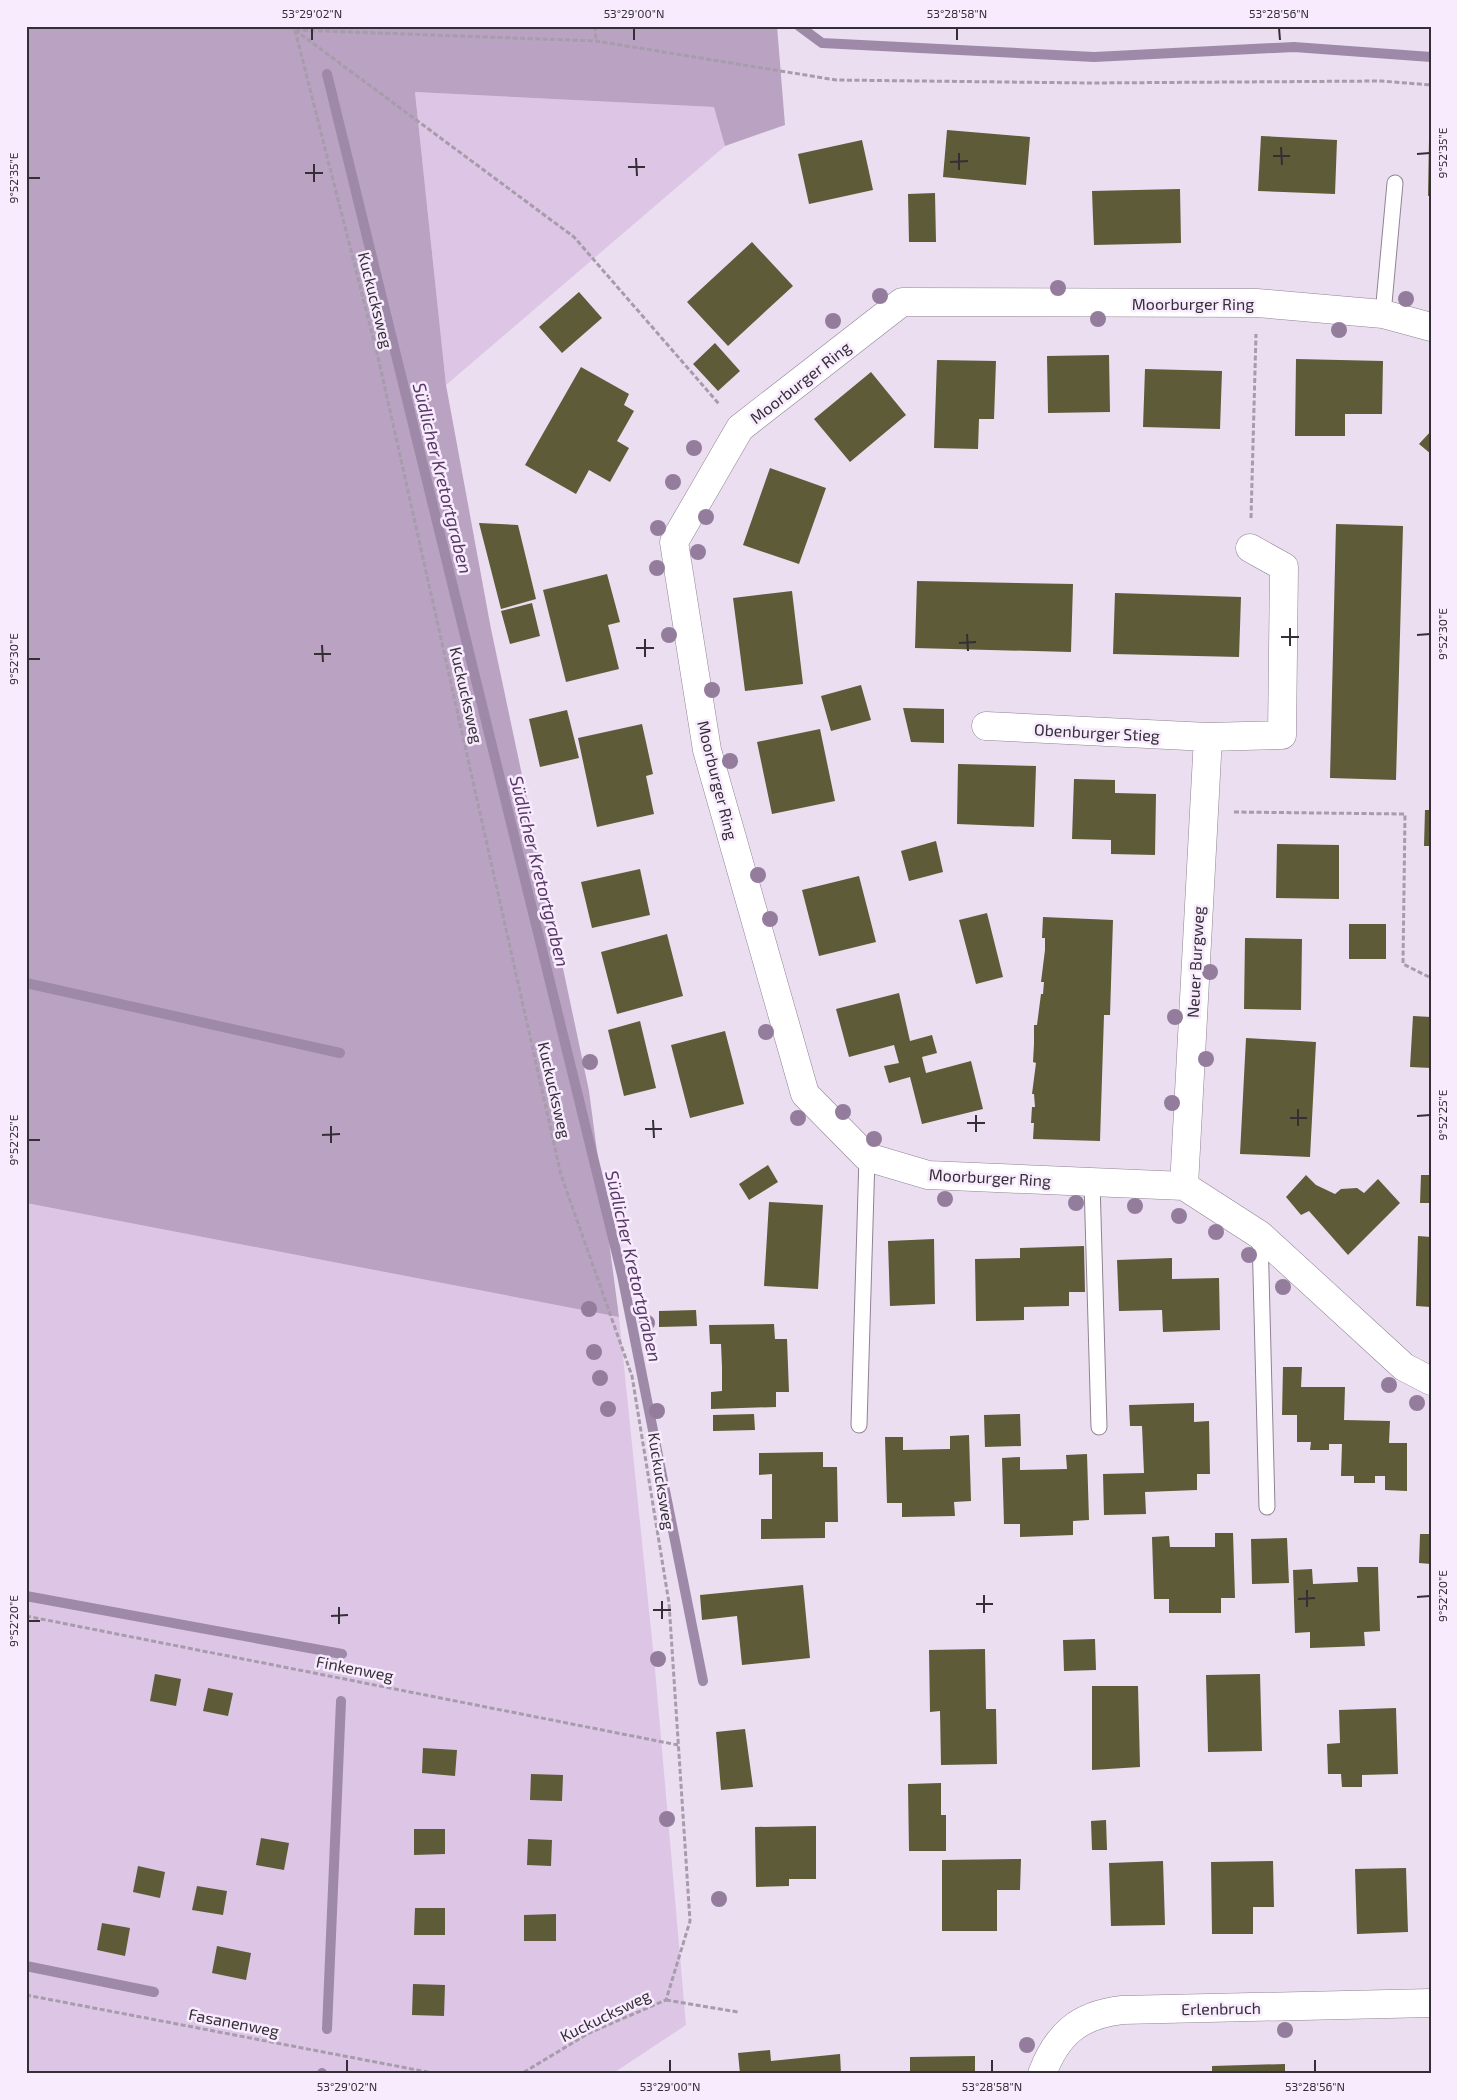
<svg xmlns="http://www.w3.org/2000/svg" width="1457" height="2100" viewBox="0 0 1457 2100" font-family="'Exo 2',sans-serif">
	<rect width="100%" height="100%" fill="#ebdef0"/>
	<path fill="#ddc5e6" d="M415 92 715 107 725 146 446 385Z
		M26 1203 619 1317 655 1669 686 2025 612 2074H26Z"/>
	<path fill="#b9a2c2" d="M26 26H777L785 125 725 146 714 107 415 92 446 385 491 629 589 1091 619 1317 26 1203Z"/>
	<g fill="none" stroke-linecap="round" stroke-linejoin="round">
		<path stroke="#9f89a8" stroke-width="10" d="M799 26 822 43 1094 57 1294 47 1431 57
			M327 74 622 1275 703 1681
			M26 983 340 1053
			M26 1596 342 1654
			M26 1966 154 1992
			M327 2029 341 1701
			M322 2074V2073"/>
	</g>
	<path fill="#5d5b38" d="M947 130 1030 137 1026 185 943 177Z
		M1261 136 1337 140 1335 194 1258 191Z
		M1429 139 1431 140V196H1428Z
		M862 140 873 190 809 204 798 154Z
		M1180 189 1181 243 1094 245 1092 191Z
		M935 193 936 242H909L908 194Z
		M752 242 793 286 728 346 687 302Z
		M579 292 602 318 562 353 539 327Z
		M715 343 740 371 718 391 693 364Z
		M1109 355 1110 412 1048 413 1047 356Z
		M1296 359 1383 361 1382 414H1345V436H1295Z
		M937 360 996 361 994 419H979L978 449 934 448Z
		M581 367 629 394 624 405 634 411 617 441 629 448 610 482 589 470 576 494 525 465Z
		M1145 369 1222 371 1220 429 1143 427Z
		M871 372 906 415 850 462 814 419Z
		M1431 431V454L1419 444Z
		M770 468 826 488 799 564 743 545Z
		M479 523 518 525 536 599 501 609Z
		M1336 524 1403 526 1396 780 1330 778Z
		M607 574 620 622 608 625 619 669 566 682 543 590Z
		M917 581 1073 584 1071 652 915 648Z
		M792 591 803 684 745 691 733 598Z
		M1115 593 1241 597 1239 657 1113 654Z
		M532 603 540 636 510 644 501 611Z
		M861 685 871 720 831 731 821 696Z
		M903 708 944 709V743L911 742Z
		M567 710 579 758 540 767 529 719Z
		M642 724 653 774 646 776 654 814 597 827 578 738Z
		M820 729 835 801 772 814 757 742Z
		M958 764 1036 766 1034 827 957 824Z
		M1074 779 1115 780V793L1156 794 1155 855 1111 854V840L1072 839Z
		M1425 810H1431V846H1424Z
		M936 841 943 872 909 881 901 851Z
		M1277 844 1339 845V899L1276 898Z
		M640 869 650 915 592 928 581 882Z
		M859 876 876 942 819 956 802 890Z
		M987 913 1003 977 976 984 959 920Z
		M1043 917 1113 920 1110 1015H1104L1100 1141 1033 1139 1034 1123H1031L1032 1107H1035L1034 1094H1032L1036 1063 1033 1062 1034 1044V1025H1037L1041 994H1043L1044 982H1041L1045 950V938H1042Z
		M1349 924H1386V959H1349Z
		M667 934 683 996 617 1014 601 952Z
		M1245 938 1302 939 1301 1010 1244 1009Z
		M899 993 910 1041 932 1035 937 1053 922 1057 926 1073 971 1061 983 1109 922 1124 910 1077 889 1083 884 1066 899 1063 894 1045 849 1057 836 1009Z
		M1413 1016 1431 1017V1068L1410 1067Z
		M640 1021 656 1088 624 1096 608 1030Z
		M725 1031 744 1104 690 1118 671 1045Z
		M1246 1038 1316 1042 1310 1157 1240 1154Z
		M768 1165 778 1182 749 1200 739 1184Z
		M1306 1175 1316 1185 1335 1194 1341 1189 1357 1188 1364 1193 1378 1179 1400 1203 1348 1255 1309 1211 1301 1215 1286 1197Z
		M1421 1175H1431V1203H1420Z
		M769 1202 823 1205 818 1289 764 1286Z
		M1418 1236 1431 1237V1307L1416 1306Z
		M934 1239 935 1304 890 1306 888 1241Z
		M1084 1246 1085 1292H1069V1306L1024 1307V1320L976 1321 975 1259 1020 1258V1248Z
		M1172 1258V1279L1219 1278 1220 1330 1163 1332 1162 1310 1119 1311 1117 1260Z
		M696 1310 697 1326 659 1327V1311Z
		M774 1324 775 1339H787L789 1392H776V1407L711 1409V1392L722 1391V1367L721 1344H710L709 1325Z
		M1283 1367H1302L1301 1387H1345L1344 1420 1390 1421 1389 1443H1407V1491L1385 1490V1476H1375V1483H1354V1476H1341L1342 1444H1329V1450H1310L1311 1442H1297V1415H1282Z
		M1194 1403V1422L1209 1421 1210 1474H1197V1490L1145 1492 1146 1514 1104 1515 1103 1474 1144 1473 1142 1426H1130L1129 1405Z
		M754 1414 755 1430 713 1431V1415Z
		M1020 1414 1021 1446 985 1447 984 1415Z
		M969 1435 971 1501 954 1502 955 1516 902 1517V1503H887L885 1437H903V1450L950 1449V1436Z
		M823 1452V1467H837L838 1522H825V1538L761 1539V1519H772V1474L759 1475V1453Z
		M1087 1454 1089 1520 1073 1521V1535L1020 1537V1524H1004L1002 1458 1020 1457V1470L1067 1469 1066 1455Z
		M1215 1533H1233L1235 1598H1221V1613H1169V1599H1154L1152 1537 1169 1536 1170 1547H1215Z
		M1420 1534H1431V1564L1419 1563Z
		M1287 1538 1289 1583 1252 1584 1251 1539Z
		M1357 1567H1378L1380 1631 1364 1632 1365 1646 1310 1648V1632L1295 1633 1293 1570 1312 1569 1313 1584 1358 1582Z
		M803 1585 810 1658 742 1665 737 1616 702 1620 700 1595Z
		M1095 1639 1096 1670 1064 1671 1063 1640Z
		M985 1649 986 1709H996L997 1764 941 1765 940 1711 930 1712 929 1650Z
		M155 1674 181 1679 176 1706 150 1701Z
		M1260 1674 1262 1751 1208 1752 1206 1675Z
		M1092 1686H1138L1140 1767 1092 1770Z
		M208 1688 233 1693 228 1716 203 1711Z
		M1396 1708 1398 1774 1362 1775V1787H1342L1341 1774H1328L1327 1744 1340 1743 1339 1710Z
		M745 1729 753 1787 721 1790 716 1732Z
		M423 1748 457 1750 455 1776 422 1773Z
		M531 1774 563 1775 562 1801 530 1800Z
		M941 1783V1815H946V1851H909L908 1784Z
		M1106 1820 1107 1850H1092L1091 1821Z
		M816 1826V1879H789V1886L756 1887 755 1827Z
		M414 1829H445V1854L414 1855Z
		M261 1838 289 1843 284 1870 256 1865Z
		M528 1839 552 1840 551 1866 527 1865Z
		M1021 1859 1020 1890H997V1931H942V1860Z
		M1163 1861 1165 1925 1111 1926 1109 1863Z
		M1273 1861 1274 1907H1253V1934H1212L1211 1862Z
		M138 1866 165 1872 160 1898 133 1892Z
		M1406 1868 1408 1932 1357 1934 1355 1869Z
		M197 1886 227 1891 223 1915 192 1910Z
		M415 1908H445V1935H414Z
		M556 1914V1941H524V1915Z
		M102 1923 130 1928 125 1956 97 1950Z
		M217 1946 251 1953 246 1980 212 1973Z
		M413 1984 445 1985 444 2016 412 2015Z
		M770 2050 771 2061 840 2054 841 2074H740L738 2053Z
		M975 2056V2074H910V2057Z
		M1285 2064V2074H1212V2066Z"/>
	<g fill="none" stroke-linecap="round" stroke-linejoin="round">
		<g stroke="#8f8393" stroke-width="17">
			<path id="service" d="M1383 314 1395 183
				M1092 1182 1099 1427
				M1260 1235 1267 1507
				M859 1425 867 1157"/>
		</g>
		<g stroke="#8f8393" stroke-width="29">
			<path id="minor" d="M1431 327 1383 314 1257 303 902 302 740 428 674 542 707 750 805 1094 867 1157 928 1175 1184 1186 1260 1235 1404 1367 1431 1381
				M986 726 1208 737 1282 735 1284 567 1250 548
				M1184 1186 1208 737
				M1042 2074C1057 2034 1079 2015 1122 2010L1431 2003"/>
		</g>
		<path stroke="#a69caa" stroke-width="3" stroke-dasharray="5 2.5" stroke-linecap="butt" d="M289 26 295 30 596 41 836 80 1090 83 1381 81 1431 85
			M595 26 596 41
			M295 30 378 357 561 1175 632 1376 669 1603 690 1921 666 2000 589 2033 521 2074
			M295 30 574 237 719 404
			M1251 518 1256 334
			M1234 812 1405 814 1403 964 1431 978
			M26 1616 678 1745
			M26 1995 438 2074
			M666 2000 738 2012"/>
		<use href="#service" stroke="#fff" stroke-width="15"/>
		<use href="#minor" stroke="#fff" stroke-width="28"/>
	</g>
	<g fill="#947c9c">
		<circle cx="1058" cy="288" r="8"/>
		<circle cx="880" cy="296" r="8"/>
		<circle cx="1406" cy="299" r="8"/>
		<circle cx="1098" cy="319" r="8"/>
		<circle cx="833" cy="321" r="8"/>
		<circle cx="1339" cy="330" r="8"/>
		<circle cx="694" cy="448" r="8"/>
		<circle cx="673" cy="482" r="8"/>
		<circle cx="706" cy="517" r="8"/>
		<circle cx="658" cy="528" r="8"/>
		<circle cx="698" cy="552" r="8"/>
		<circle cx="657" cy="568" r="8"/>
		<circle cx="669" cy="635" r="8"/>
		<circle cx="712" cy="690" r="8"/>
		<circle cx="730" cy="761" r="8"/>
		<circle cx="758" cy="875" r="8"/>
		<circle cx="770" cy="919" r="8"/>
		<circle cx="1210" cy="972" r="8"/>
		<circle cx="1175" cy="1017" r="8"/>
		<circle cx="766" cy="1032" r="8"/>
		<circle cx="1206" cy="1059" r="8"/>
		<circle cx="590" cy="1062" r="8"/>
		<circle cx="1172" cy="1103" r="8"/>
		<circle cx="843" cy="1112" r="8"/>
		<circle cx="798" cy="1118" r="8"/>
		<circle cx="874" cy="1139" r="8"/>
		<circle cx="945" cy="1199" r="8"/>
		<circle cx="1076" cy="1203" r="8"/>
		<circle cx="1135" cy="1206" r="8"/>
		<circle cx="1179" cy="1216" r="8"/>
		<circle cx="1216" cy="1232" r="8"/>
		<circle cx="1249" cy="1255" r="8"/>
		<circle cx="1283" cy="1287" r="8"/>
		<circle cx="589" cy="1309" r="8"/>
		<circle cx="647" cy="1323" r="8"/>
		<circle cx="594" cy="1352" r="8"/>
		<circle cx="600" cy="1378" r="8"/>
		<circle cx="1389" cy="1385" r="8"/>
		<circle cx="1417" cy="1403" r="8"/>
		<circle cx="608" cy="1409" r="8"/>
		<circle cx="657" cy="1411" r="8"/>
		<circle cx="658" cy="1659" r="8"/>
		<circle cx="667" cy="1819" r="8"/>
		<circle cx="719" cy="1899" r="8"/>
		<circle cx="1285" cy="2030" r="8"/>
		<circle cx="1027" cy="2045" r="8"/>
	</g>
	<path fill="none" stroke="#342f36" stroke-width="2" d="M312 28V40M634 28V40M957 28V40M1279 28 1280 40M1281 147 1282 165M959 153V170M1417 154 1430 153M1273 156H1290M636 158 637 176M950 162 968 161M314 164V182M628 167H645M305 173H323M28 178H40M1290 628V646M967 634 968 651M1417 635 1430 634M1281 637H1299M645 639V657M959 643 976 642M322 645 323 662M636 648H654M314 654H331M28 659H40M1298 1109V1126M976 1115V1132M1417 1116 1430 1115M1290 1118H1307M653 1120 654 1138M967 1123H985M331 1126V1143M645 1129H662M322 1135 340 1134M28 1140H40M1307 1590V1607M984 1595V1613M1417 1597 1430 1596M1298 1599 1315 1598M662 1601V1619M976 1604H993M339 1607V1624M653 1610H671M331 1616 348 1615M28 1621H40M347 2060V2072M670 2060V2072M992 2060V2072M1315 2060V2072"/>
	<g text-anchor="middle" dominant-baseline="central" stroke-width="5" stroke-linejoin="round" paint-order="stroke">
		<g font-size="16" fill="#342f36" stroke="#f8ebfe">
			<text transform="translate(376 300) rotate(76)">Kuckucksweg</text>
			<text x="1193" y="303">Moorburger Ring</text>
			<text transform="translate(800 382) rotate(-38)">Moorburger Ring</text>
			<text transform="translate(467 695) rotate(77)">Kuckucksweg</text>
			<text transform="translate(1097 732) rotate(3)">Obenburger Stieg</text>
			<text transform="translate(718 780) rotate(76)">Moorburger Ring</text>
			<text transform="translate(1195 962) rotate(-87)">Neuer Burgweg</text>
			<text transform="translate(555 1090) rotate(77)">Kuckucksweg</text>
			<text transform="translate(990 1177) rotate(3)">Moorburger Ring</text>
			<text transform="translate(662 1481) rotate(81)">Kuckucksweg</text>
			<text transform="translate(355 1668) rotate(11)">Finkenweg</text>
			<text transform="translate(1221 2008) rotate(-1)">Erlenbruch</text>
			<text transform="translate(605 2015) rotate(-26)">Kuckucksweg</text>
			<text transform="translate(234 2022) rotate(11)">Fasanenweg</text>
		</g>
		<g font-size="18" font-style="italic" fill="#583865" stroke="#f8ebfe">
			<text transform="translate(443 478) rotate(76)">Südlicher Kretortgraben</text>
			<text transform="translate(540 871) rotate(76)">Südlicher Kretortgraben</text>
			<text transform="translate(634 1266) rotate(77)">Südlicher Kretortgraben</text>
		</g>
	</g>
	<rect width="1457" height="2100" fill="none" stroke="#f8ebfe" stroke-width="55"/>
	<rect x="28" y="28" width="1402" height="2044" fill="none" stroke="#342f36" stroke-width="2"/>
	<g font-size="12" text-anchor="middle" fill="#342f36">
		<text x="312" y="18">53°29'02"N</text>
		<text x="634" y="18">53°29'00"N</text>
		<text x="957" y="18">53°28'58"N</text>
		<text x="1279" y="18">53°28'56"N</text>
		<text transform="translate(1443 153) rotate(-90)" y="4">9°52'35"E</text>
		<text transform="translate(14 178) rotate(-90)" y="4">9°52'35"E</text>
		<text transform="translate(1443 634) rotate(-90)" y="4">9°52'30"E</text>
		<text transform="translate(14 659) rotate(-90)" y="4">9°52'30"E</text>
		<text transform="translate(1443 1115) rotate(-90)" y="4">9°52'25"E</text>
		<text transform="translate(14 1140) rotate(-90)" y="4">9°52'25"E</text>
		<text transform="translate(1443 1596) rotate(-90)" y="4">9°52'20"E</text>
		<text transform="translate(14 1621) rotate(-90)" y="4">9°52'20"E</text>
		<text x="347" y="2091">53°29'02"N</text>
		<text x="670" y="2091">53°29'00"N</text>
		<text x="992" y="2091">53°28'58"N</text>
		<text x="1315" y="2091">53°28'56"N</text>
	</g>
</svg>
